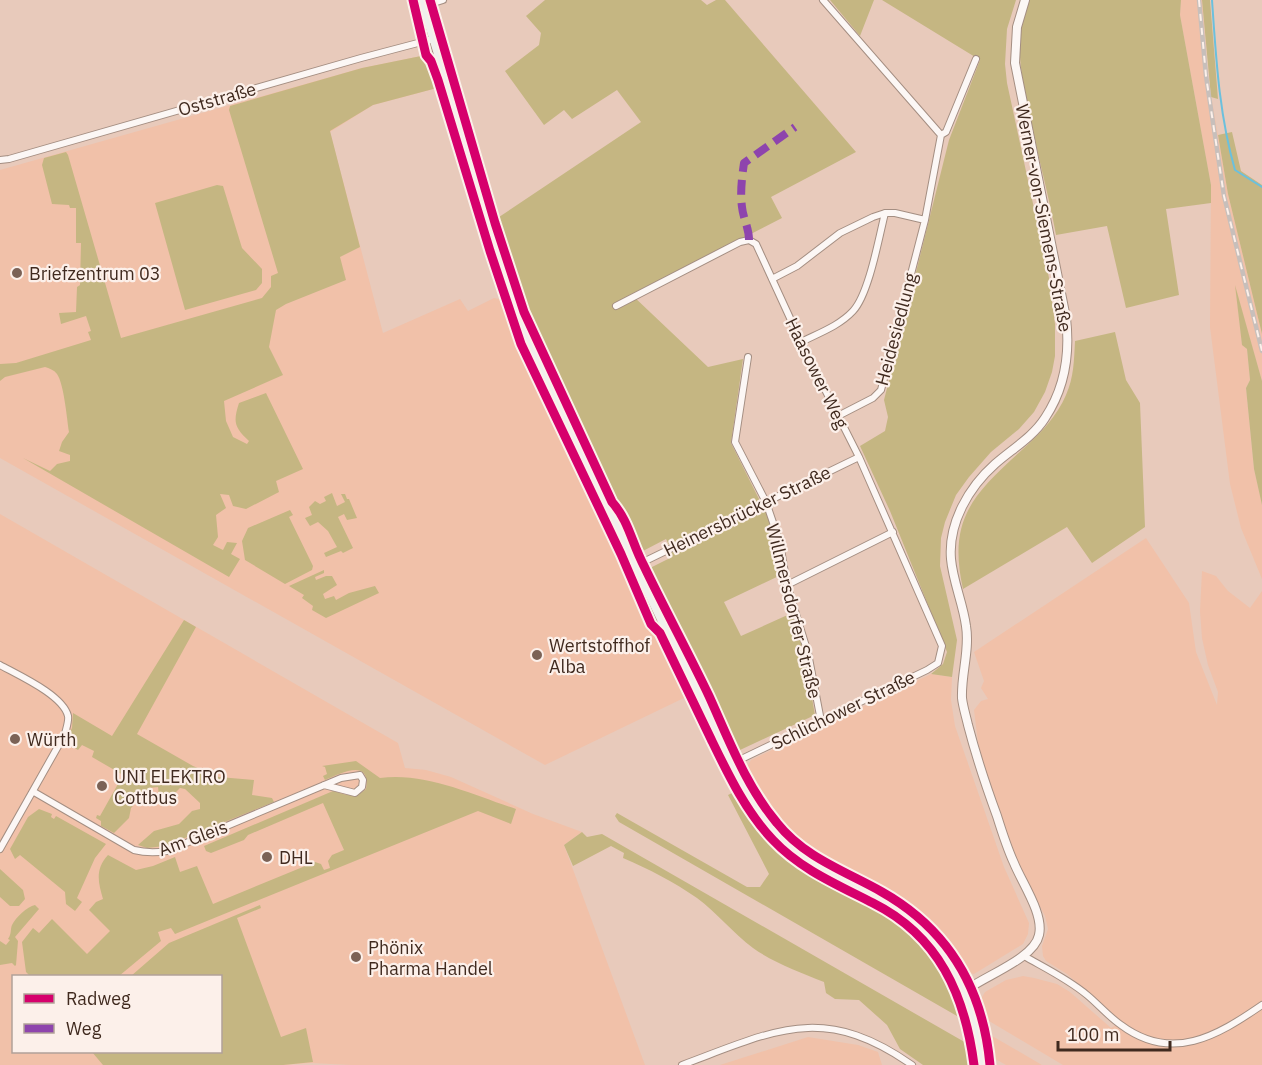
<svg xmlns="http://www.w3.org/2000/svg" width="1262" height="1065" viewBox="0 0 1262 1065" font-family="'IBM Plex Sans',sans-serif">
	<rect width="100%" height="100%" fill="#e8cabb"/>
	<path fill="#f1c1a9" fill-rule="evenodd" d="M1181 0H1202L1208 77 1228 194 1262 334V381L1236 291 1242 344 1247 349 1250 380 1246 388 1254 469 1262 505V579L1241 528 1230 484 1210 327 1211 185 1180 15Z
		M421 56 428 62 437 88 373 105 330 132 383 333 460 299 468 311 494 298 503 300 520 345 634 587 637 599 653 631 659 636 688 696 545 765 0 458V170L362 68Z
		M0 514 398 743 405 768 426 770 451 777 533 814 582 832 564 845 645 1065H352L311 1063 283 1065H0ZM14 976H220V1052H14Z
		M1146 538 1189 603 1196 652 1217 705 1218 692 1208 665 1202 638 1200 611 1202 571 1216 576 1228 591 1250 608 1262 591V1065H1063L984 1018 979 1002 985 992 1006 980 1023 976 1034 978 1057 984 1070 992 1111 1028 1121 1022 1067 974 1046 961 1043 956 1042 946 1048 929 1045 916 1017 862 993 797 979 750 974 710 981 701 988 699 981 688 984 681 974 652Z
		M931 674 952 677 951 700 955 726 1004 867 1029 923 1028 934 1023 944 974 974 965 972 957 958 929 924 905 905 882 890 819 857 789 835 764 803 752 783 747 767 751 760Z
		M987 1033 1042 1065H1006L992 1057Z
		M808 1037 858 1045 878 1052 882 1065H720Z"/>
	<path fill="#c5b682" d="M545 0H701L707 5 716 0H725L856 152 771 197 782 218 632 295 708 367 743 359 731 443 760 501 669 545 666 539 641 552 623 512 615 502 538 338 496 219 641 122 617 90 572 119 564 110 544 125 505 71 539 45 541 33 526 16Z
		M830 0H874L860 36Z
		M882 0H1016L1007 29 1005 64 1007 83 1049 278 1055 324V356L1052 372 1045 392 1034 412 1019 429 991 452 969 477 956 495 945 522 941 538 940 566 957 640 952 677 931 674 943 664 947 652 890 511 860 446 885 431 888 417 884 400 949 140 980 60Z
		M1029 0H1181L1180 15 1211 185V203L1166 209 1179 295 1126 308 1107 226 1056 235C1049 197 1039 160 1031 122 1023 82 1011 39 1029 0Z
		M1202 0H1210L1218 99 1211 97Z
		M421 56 428 62 437 88 373 105 330 131 360 247 340 257 346 280 286 304 276 310 269 347 283 375 224 401 226 421 233 437 247 444 249 441C234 427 233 422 239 403L266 393 303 469 276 481 279 492 246 509 233 506 229 495 220 494 226 508 216 515 218 537 213 545 223 550 227 542 237 543 231 554 240 559 229 577 23 458 50 471 57 464 70 461V455L59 451 62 442 69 432C67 419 64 384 57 374 54 370 49 368 45 367L5 377 0 381V364L16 363 91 340 88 332 91 331 86 316 61 324 59 313 76 312 77 287 80 285 81 243H76V208H70L69 205 52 204 42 165 44 158 66 152 68 155 121 338 262 298 271 287V276L278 273 229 110 230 106 362 68Z
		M1232 132 1241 171 1262 185V334L1228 194 1218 135Z
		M217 185 223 186 242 248 262 269V283L256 290 185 310 155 203Z
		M1235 285 1262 381V505L1254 469 1246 388 1250 380 1247 349 1242 345Z
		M1115 332 1126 380 1140 403 1145 527 1092 563 1067 527 963 589C947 517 975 493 1024 448 1041 433 1057 416 1066 395 1074 377 1074 360 1075 341Z
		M332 493 337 506 345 502 341 494H345L347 499H349L357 518 347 520 344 514 338 517 353 548 343 553 341 551 326 557 324 553 337 547 328 531 318 522 310 526 305 518 312 515 309 507 315 501 320 504 326 501 324 497Z
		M760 509 766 512 777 544 781 575 724 602 741 636 792 613 804 653 815 715 740 750 734 749 706 685 648 569 672 557 670 552Z
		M290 510 293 515 289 517 313 566 312 570 285 584 245 560 242 541 248 528Z
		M324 570V573L315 577 316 580 326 576H332L337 585 323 594 325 599 334 596 336 600 349 593 375 586 379 593 326 618 312 610 313 606 302 598 304 595 289 586Z
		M184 620 196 627 137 734 193 766 219 777 254 780 252 795 272 798 274 802 165 846 147 848 138 845 154 831 179 824 192 811 200 809V803L185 789 180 788 169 799 159 796 158 787 149 788 131 808 129 818 114 833 101 826V821L96 818 97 815 100 816 123 775 92 757 94 751 82 745 78 750 68 744 66 739 72 728 73 713 112 736Z
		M356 761 380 778C426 772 473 795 516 809L511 824 478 811 175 934 171 928 158 932 161 941 119 976H30L26 972 22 942 33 928 39 933 52 919 87 954 110 931 89 910 96 902 103 899C98 882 95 869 108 855L136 870 153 866 175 857 180 872 197 866 213 904 315 862 321 864 324 870 330 868 328 861 332 855 344 850 323 803 248 835 244 840 211 853 206 851 204 846 333 791C347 795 355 799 366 789 371 757 340 774 325 780L323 776 327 774 325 767 322 766Z
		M736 791C750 812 763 836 782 853 800 869 823 880 845 891 907 923 943 951 964 1020L619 822 615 816 617 813 747 887H760L769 874 728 795Z
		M39 809 52 814 51 817 54 819 56 816 106 844 95 858 77 898 82 902 75 911 66 904 65 892 20 855 15 859 10 849 28 817Z
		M582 832 587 837 602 834 968 1044 971 1065H923L900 1049 887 1025 859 1000 835 999 826 993 824 982C800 972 774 963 753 948 733 933 717 913 697 898 674 882 649 869 623 858L624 853 611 846 573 866 564 845Z
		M0 869 23 890 25 899 19 906H10L0 897Z
		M35 905 39 909 15 937 18 941 16 965 15 966 12 963 0 965V941L6 945 10 940 8 939C12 933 10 930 12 925 16 917 27 907 35 905Z
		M260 905 261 908 237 918 281 1037 306 1028 313 1062 283 1065H103L92 1052H220V976H131L169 943Z"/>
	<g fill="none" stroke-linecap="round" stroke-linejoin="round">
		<path stroke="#6bc0dd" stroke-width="2" d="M1212 0C1216 57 1219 115 1235 170L1262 187"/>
		<g stroke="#a48e82" stroke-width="8">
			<path id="minor" d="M823 0 941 135
				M424 6 443 0
				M0 160 9 159 361 58 433 39
				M772 279 797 266 840 233 873 217 885 213H895L925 220
				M616 306 740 242 749 240 756 244 801 342 859 457 942 646 938 663 927 670 731 764
				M801 342C819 333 839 326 853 311 869 294 879 237 885 213
				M748 357 735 442 766 502 780 543 787 585 808 653 821 721
				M838 416 873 398 881 390 925 220 941 135 946 132 976 59
				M635 566 859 457
				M787 585 893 532
				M0 665C18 675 63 695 68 716 69 721 66 729 65 734L0 849
				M34 792 134 850C146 853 155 853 167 851L341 778 360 775 363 780 362 787 355 793 324 785
				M1024 956C1045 968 1068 979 1087 995 1098 1004 1108 1016 1121 1025 1172 1063 1217 1036 1262 1005
				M682 1065C774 1031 822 1002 912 1065"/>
		</g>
		<g stroke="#a48e82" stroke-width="10">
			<path id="tertiary" d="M965 991C984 976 1034 959 1039 935 1044 914 1022 883 1014 863 1007 848 1002 832 997 816 986 786 976 756 968 725 966 716 963 707 962 698 961 674 970 650 966 626 963 603 953 582 951 559 948 523 969 487 995 464 1012 449 1033 437 1045 418 1065 388 1070 352 1066 318L1015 63 1017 27 1025 0"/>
		</g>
		<g stroke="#a48e82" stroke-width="11">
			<path id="secondary" d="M422 0 502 262 527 337 724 750C743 785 760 823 791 848 818 870 848 882 878 898 947 936 972 989 981 1065"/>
		</g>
		<use href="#minor" stroke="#fcf7f5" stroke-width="6"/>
		<use href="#tertiary" stroke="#fcf7f5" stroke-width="8"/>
		<use href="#secondary" stroke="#f0f0ec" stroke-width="9"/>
		<g stroke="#c7bfbb" stroke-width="4.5">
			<path id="rail" d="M1199 0 1206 76 1224 196 1262 351"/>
		</g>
		<use href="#rail" stroke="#fcf0ea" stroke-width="2" stroke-dasharray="7" stroke-linecap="butt"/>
		<path stroke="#8e44ad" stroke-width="8" stroke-dasharray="15 8" stroke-linecap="butt" d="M749 240C749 228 743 218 742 207 740 192 742 177 744 163L795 127"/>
		<g stroke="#fcf0ea" stroke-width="13">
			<path id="cycleway" d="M413 0 426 55 431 61 438 80 490 251 521 344 621 554 651 624 660 633C677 668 694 704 711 739 728 774 746 812 773 840 800 869 838 885 873 903 939 936 965 995 974 1065
				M430 0 495 223 524 312 612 502C629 521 632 544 644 566 665 610 688 652 709 696 729 740 746 786 777 823 805 858 845 871 882 892 949 930 983 989 990 1065"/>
		</g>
		<use href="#cycleway" stroke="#d6006c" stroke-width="9"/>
	</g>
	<g fill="#7b6256" stroke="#fcf0ea" stroke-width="2">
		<circle cx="17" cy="273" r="6"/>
		<circle cx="537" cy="655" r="6"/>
		<circle cx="15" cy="739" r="6"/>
		<circle cx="102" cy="786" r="6"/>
		<circle cx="267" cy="857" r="6"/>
		<circle cx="356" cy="957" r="6"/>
	</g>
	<g text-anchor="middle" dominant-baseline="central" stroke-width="4.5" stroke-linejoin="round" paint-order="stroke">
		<g font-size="18" fill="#402a1f" stroke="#fcf0ea">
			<text transform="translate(217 99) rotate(-16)">Oststraße</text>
			<text transform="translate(1044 218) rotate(79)">Werner-von-Siemens-Straße</text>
			<text transform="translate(896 329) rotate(-75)">Heidesiedlung</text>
			<text transform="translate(817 373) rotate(64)">Haasower Weg</text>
			<text transform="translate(747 511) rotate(-26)">Heinersbrücker Straße</text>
			<text transform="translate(794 611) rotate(76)">Willmersdorfer Straße</text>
			<text transform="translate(843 710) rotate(-26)">Schlichower Straße</text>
			<text transform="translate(193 838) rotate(-20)">Am Gleis</text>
		</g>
		<g font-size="18" fill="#402a1f" stroke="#fcf0ea" text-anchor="start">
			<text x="29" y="273">Briefzentrum 03</text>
			<text x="549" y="645">Wertstoffhof<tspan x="549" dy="21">Alba</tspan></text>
			<text x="27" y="739">Würth</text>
			<text x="114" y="776">UNI ELEKTRO<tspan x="114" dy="21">Cottbus</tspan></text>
			<text x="279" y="857">DHL</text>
			<text x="368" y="947">Phönix<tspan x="368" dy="21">Pharma Handel</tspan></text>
		</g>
	</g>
	<rect x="12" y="975" width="210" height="78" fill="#fcf0ea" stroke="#b1a199" stroke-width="1.5"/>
	<rect x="24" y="994" width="30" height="9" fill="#d6006c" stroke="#b1a199" stroke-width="1.5"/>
	<text x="66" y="1005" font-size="18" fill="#402a1f">Radweg</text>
	<rect x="24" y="1024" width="30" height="9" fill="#8e44ad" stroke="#b1a199" stroke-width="1.5"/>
	<text x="66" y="1035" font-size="18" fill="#402a1f">Weg</text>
	<path d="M1058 1041v9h112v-9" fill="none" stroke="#402a1f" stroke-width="3"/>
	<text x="1067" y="1041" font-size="18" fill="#402a1f" stroke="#fcf0ea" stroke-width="4.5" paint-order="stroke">100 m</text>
</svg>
